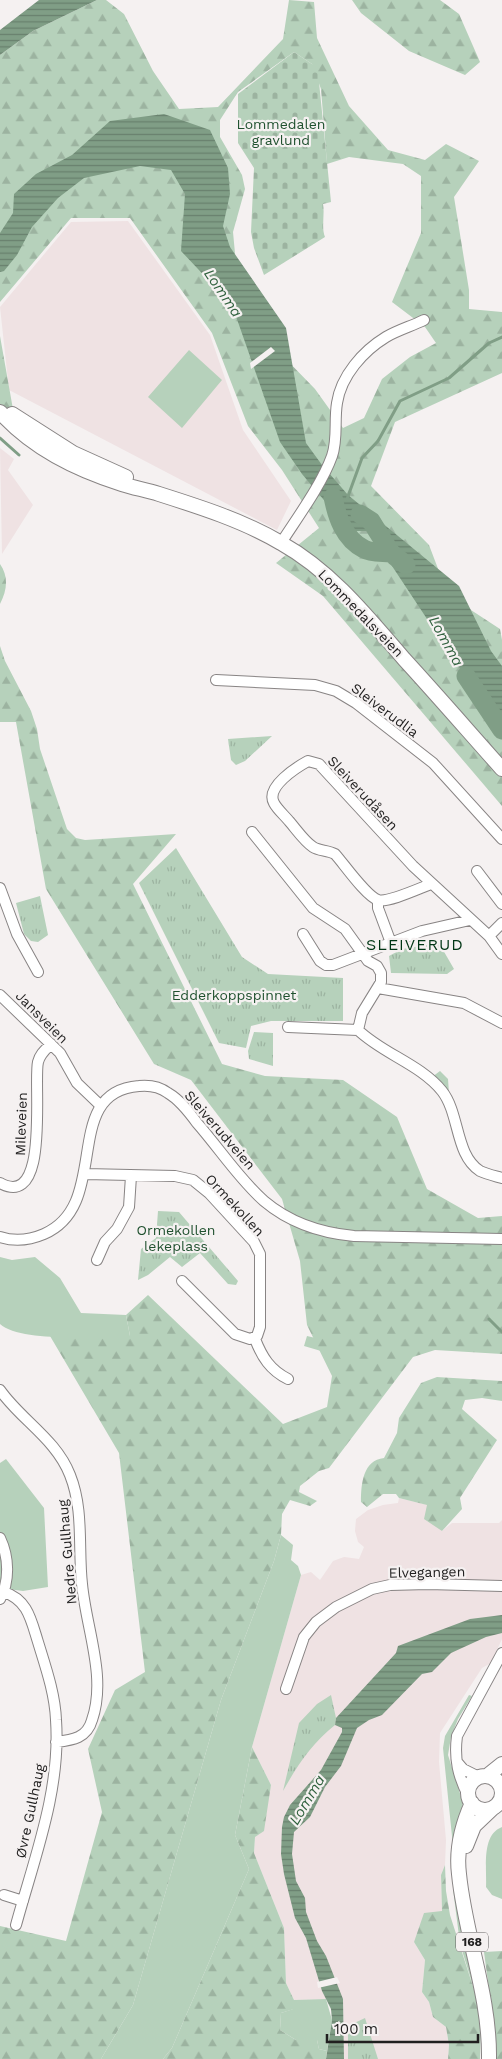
<svg xmlns="http://www.w3.org/2000/svg" width="502" height="2059" viewBox="0 0 502 2059" font-family="'Work Sans',sans-serif">
	<defs>
		<pattern id="forest-firs" width="22" height="20" patternUnits="userSpaceOnUse" patternTransform="scale(1.25)"><rect width="22" height="20" fill="#b6d1bb"/><path d="M5 1l3.5 6h-7zM16 11l3.5 6h-7z" fill="#9cb3a0"/></pattern>
		<pattern id="cemetery-stones" width="16" height="16" patternUnits="userSpaceOnUse" patternTransform="scale(1.25)"><rect width="16" height="16" fill="#b6d1bb"/><path d="M2 7V4a2 2 0 0 1 4 0v3zM10 15v-3a2 2 0 0 1 4 0v3z" fill="#9cb3a0"/></pattern>
		<pattern id="park-tufts" width="24" height="20" patternUnits="userSpaceOnUse" patternTransform="scale(1.25)"><rect width="24" height="20" fill="#b6d1bb"/><path d="M3 7l-1-3M5 7V3M7 7l1-3M15 17l-1-3M17 17v-4M19 17l1-3" fill="none" stroke="#9cb3a0"/></pattern>
		<pattern id="water-rules" width="6" height="5" patternUnits="userSpaceOnUse" patternTransform="scale(1.25)"><rect width="6" height="5" fill="#809e86"/><path d="M0 2.5h6" fill="none" stroke="#68806d"/></pattern>
	</defs>
	<rect width="100%" height="100%" fill="#f5f1f1"/>
	<path fill="#efe2e3" d="M128 221 210 335 243 430 291 501 277 530 9 390 0 307 71 222Z
		M0 448 14 459 8 470 33 505 2 554Z
		M399 1498 428 1505 442 1531 452 1523H499L502 1520V1639L491 1663 482 1668 440 1733 439 1762 446 1840 445 1865 441 1875 442 1912 414 1942 425 1960 422 1992 429 2002 433 2017 446 2027 449 2045 448 2059H344L343 1999 294 2000 286 1983 284 1928 254 1853 255 1837 271 1785 252 1747 301 1575 311 1572 320 1580 333 1561 344 1557 359 1559 364 1547 358 1542 355 1531 356 1519 368 1510 383 1505 398 1503Z"/>
	<path fill="#b6d1bb" d="M189 350 222 380 182 428 148 397Z
		M0 1257 12 1260 35 1257 60 1278 81 1313 126 1315 130 1336C100 1336 21 1343 0 1324Z
		M307 1336 324 1340 321 1351 304 1346Z
		M6 1459 44 1508 48 1587 23 1591 0 1588V1463Z
		M281 1535 293 1545 291 1560 298 1566 301 1575 252 1747 235 1835 249 1869 172 2048 163 2059H101L133 2005 221 1700 274 1561Z
		M469 1695 472 1696 458 1719 451 1737 448 1755 463 1803 455 1854 477 1999 460 1944 453 1889V1846L443 1748 445 1736Z
		M502 1827V1899L492 1895 486 1887C487 1868 481 1835 502 1827Z
		M326 1999 332 2020 327 2051 319 2049 317 2040H296L280 2030 281 2013 293 2009 294 2000Z"/>
	<path fill="url(#forest-firs)" fill-rule="evenodd" d="M97 0H106L124 14 153 71 179 109 218 107 283 39 289 0 314 2 317 38 349 106 388 150 425 160 446 144 479 161 454 197 469 290V309L502 312V373L395 422 371 486 429 545 448 595 500 629 502 640V806L323 596 276 563 319 528 282 470 248 426 212 333 130 218H71L0 302V55L33 31ZM294 52 312 64 321 89 327 164 349 157 403 164 421 176V233L392 302 425 327 436 343 410 357 382 379 364 418 343 428 315 389 278 351 236 264 233 232 245 189 242 175 220 137V120L238 92Z
		M352 0H440L459 14 480 62 465 75 409 51 361 13Z
		M0 336 14 415 0 404Z
		M0 564C9 577 7 590 0 604Z
		M0 646 5 661 31 711 37 729 40 749 67 829 76 838 85 840 176 834 133 884 222 1064 265 1076 343 1080 397 1117 427 1189 478 1218 502 1216V1354L435 1350 413 1357 329 1468 319 1471 300 1486 299 1492 317 1501 310 1506 290 1500 282 1514 281 1535 274 1561 221 1700 133 2005 101 2059H0V1926L66 1941 102 1812 88 1749 115 1690 145 1672 119 1453 50 1336H130L126 1315 148 1295 283 1424 327 1407 332 1376 307 1325 300 1261 282 1199 191 1080 154 1064 46 889 16 722H0Z
		M437 1377 502 1381V1401L482 1398 465 1400 462 1409 497 1440 460 1498 462 1509 442 1531 424 1519 427 1505 399 1498 396 1494H383L367 1507 361 1502C361 1484 363 1460 384 1458L397 1433 399 1418 421 1383Z
		M252 1747 271 1785 264 1831 255 1837 254 1853 284 1928 286 1983 294 2000V2009L281 2013 280 2030 296 2040 310 2036 317 2040 319 2049 327 2051 326 2059H163L172 2048 249 1869 235 1835Z
		M445 1865 446 1891 450 1915 477 1999 481 2026 480 2059H448L449 2045 446 2027 433 2017 429 2002 422 1992 425 1960 414 1942 424 1913 442 1911 441 1875Z
		M502 1951V2059H493L494 2027 484 1952Z"/>
	<path fill="url(#cemetery-stones)" d="M294 52 315 66 318 72 331 202 323 204C325 215 321 227 325 237L264 275 254 248 251 232 254 168 238 143V94Z"/>
	<path fill="url(#park-tufts)" d="M272 736 245 761 236 765 231 760 228 739Z
		M176 848 242 957 268 974 343 978V1021H271L251 1026 246 1048 219 1043 139 883Z
		M40 896 48 935 38 942 31 941 24 934 16 903Z
		M439 943 454 969 447 974 391 973 389 956 402 949Z
		M254 1032 273 1033V1066L249 1059 248 1051Z
		M440 1071 448 1079 449 1093 432 1077Z
		M158 1211 179 1212 238 1281 236 1285 228 1284 200 1253 182 1267 170 1257 148 1275 138 1280 141 1249 156 1238Z
		M331 1695 336 1718 335 1725C312 1743 297 1766 283 1791L299 1723 317 1704Z
		M365 2018 378 2059H348V2026Z"/>
	<path fill="url(#water-rules)" d="M39 0H97L33 31 0 55V30Z
		M164 114 210 130 228 168 230 194 223 226 230 247 286 328 306 443 322 465 348 495 459 586 491 651 502 666V720L476 693 392 566 384 531H350L302 474 280 442 232 305 181 251 185 194 171 170 140 166 84 178 58 198 32 227 17 255 4 271 0 272V233L13 213 14 194 36 174 72 155 110 121Z
		M502 1615V1633L486 1637 451 1653 432 1672 422 1674 382 1715 369 1720 357 1728 341 1766 325 1787 310 1817 294 1832 292 1854 296 1881 305 1898 306 1912 317 1941 326 1956 343 1999 344 2059H326L332 2020 331 2009 322 1991 306 1938 295 1918 284 1874 281 1854 282 1827 284 1817 290 1805 321 1770 342 1732V1728L335 1725 336 1718 396 1653 398 1646 470 1619Z"/>
	<path fill="#f5f1f1" d="M271 347 275 351 251 369 250 363Z
		M337 1977 340 1983 318 1988 317 1982Z"/>
	<g fill="none" stroke-linecap="round" stroke-linejoin="round">
		<path stroke="#809e86" stroke-width="3" d="M0 438 19 455
			M347 499 362 458 378 441 400 401 449 378 489 343 502 337
			M489 1319 502 1332"/>
		<path stroke="#809e86" stroke-width="19" d="M333 497C337 517 344 539 364 549 371 553 383 552 391 553
			M360 514 371 521 391 553 406 565
			M466 676 502 730"/>
		<g stroke="#888484" stroke-width="12">
			<path id="minor" d="M281 543C297 518 322 484 332 456 338 439 334 421 337 403 341 376 363 351 386 337 398 330 412 326 424 320
				M216 680 315 685 336 691 356 703 433 763 502 839
				M252 832 313 908 345 929 368 961 377 966 381 973V982L362 1013 358 1030C383 1054 420 1064 442 1091 460 1114 455 1155 480 1171 486 1174 495 1176 502 1178
				M477 871 502 904
				M431 884C420 888 388 903 378 900 366 896 344 864 335 854 328 850 319 851 313 847 304 841 296 829 289 821 284 815 277 809 274 803 265 787 297 767 308 761L319 764 413 866 489 936 502 954
				M0 888 17 934 38 972
				M378 900V908L391 943
				M303 934 320 961 326 965H333L422 931 470 920
				M489 936 502 923
				M378 988 464 1003 502 1023
				M0 995 60 1053 77 1083 101 1106
				M288 1027 358 1030
				M85 1174 175 1176 193 1180 209 1193 254 1242 260 1254V1327L257 1336 250 1339 235 1334 182 1281
				M0 1183C51 1211 33 1082 38 1062 40 1054 45 1050 51 1044
				M0 1237C15 1242 30 1240 44 1234 113 1204 59 1092 139 1086 149 1085 160 1087 168 1093 180 1100 189 1112 197 1123 219 1148 239 1179 264 1201 290 1223 321 1233 354 1236L502 1239
				M97 1260 105 1242 117 1229 129 1207 131 1176
				M255 1339C262 1357 270 1370 288 1379
				M0 1390C21 1420 56 1439 70 1475 84 1510 78 1548 82 1584 86 1628 107 1677 92 1720 87 1738 73 1740 56 1742
				M0 1538C9 1557 10 1581 0 1599
				M4 1592C28 1600 31 1620 38 1642 46 1668 55 1694 56 1720 61 1790 34 1859 16 1925
				M286 1689 304 1637 316 1622 336 1607 372 1589 390 1585 428 1584 502 1586
				M457 1762 463 1769 479 1777
				M469 1797C458 1777 454 1759 457 1736L502 1653
				M4 1895 23 1901"/>
		</g>
		<g stroke="#888484" stroke-width="16">
			<path id="major" d="M0 412C32 448 77 470 122 484 134 488 147 490 159 494 200 507 244 521 281 543 331 571 367 616 404 659 437 695 469 732 502 769
				M12 414 73 453 126 477
				M487 1776 502 1764
				M468 1793a17 17 0 1 1 34 0a17 17 0 1 1-34 0Z
				M472 1803C462 1825 456 1850 459 1874 465 1936 490 1995 489 2059
				M466 1846 474 1826 493 1808"/>
		</g>
		<use href="#minor" stroke="#fff" stroke-width="10"/>
		<use href="#major" stroke="#fff" stroke-width="14"/>
	</g>
	<g text-anchor="middle" dominant-baseline="central" stroke-width="4.5" stroke-linejoin="round" paint-order="stroke">
		<rect fill="#f5f1f1" stroke="#605e5e" stroke-width="1" x="456" y="1932.5" width="32" height="19" rx="4"/>
		<g font-size="12" font-weight="bold" fill="#201f1f">
			<text x="472" y="1942">168</text>
		</g>
		<g font-size="14" fill="#20512f" stroke="#f5f1f1">
			<text x="281" y="124">Lommedalen<tspan x="281" dy="16">gravlund</tspan></text>
			<text x="234" y="995">Edderkoppspinnet</text>
			<text x="176" y="1230">Ormekollen<tspan x="176" dy="16">lekeplass</tspan></text>
		</g>
		<g font-size="14" fill="#201f1f" stroke="#f5f1f1">
			<text transform="translate(361 613) rotate(46)">Lommedalsveien</text>
			<text transform="translate(385 710) rotate(37)">Sleiverudlia</text>
			<text transform="translate(363 793) rotate(47)">Sleiverudåsen</text>
			<text transform="translate(42 1017) rotate(45)">Jansveien</text>
			<text transform="translate(21 1124) rotate(-88)">Mileveien</text>
			<text transform="translate(220 1130) rotate(49)">Sleiverudveien</text>
			<text transform="translate(235 1205) rotate(47)">Ormekollen</text>
			<text transform="translate(67 1552) rotate(-95)">Nedre Gullhaug</text>
			<text transform="translate(427 1572) rotate(-1)">Elvegangen</text>
			<text transform="translate(30 1811) rotate(-78)">Øvre Gullhaug</text>
		</g>
		<g font-size="15" font-style="italic" fill="#30613e" stroke="#f5f1f1">
			<text transform="translate(223 293) rotate(56)">Lomma</text>
			<text transform="translate(446 641) rotate(61)">Lomma</text>
			<text transform="translate(307 1800) rotate(-59)">Lomma</text>
		</g>
		<g font-size="16" letter-spacing="1" fill="#003615" stroke="#f5f1f1">
			<text x="415" y="944">SLEIVERUD</text>
		</g>
	</g>
	<path d="M327 2034v8h151v-8" fill="none" stroke="#201f1f" stroke-width="2.5"/>
	<text x="334" y="2034" font-size="15" fill="#201f1f" stroke="#f5f1f1" stroke-width="4" paint-order="stroke">100 m</text>
</svg>
